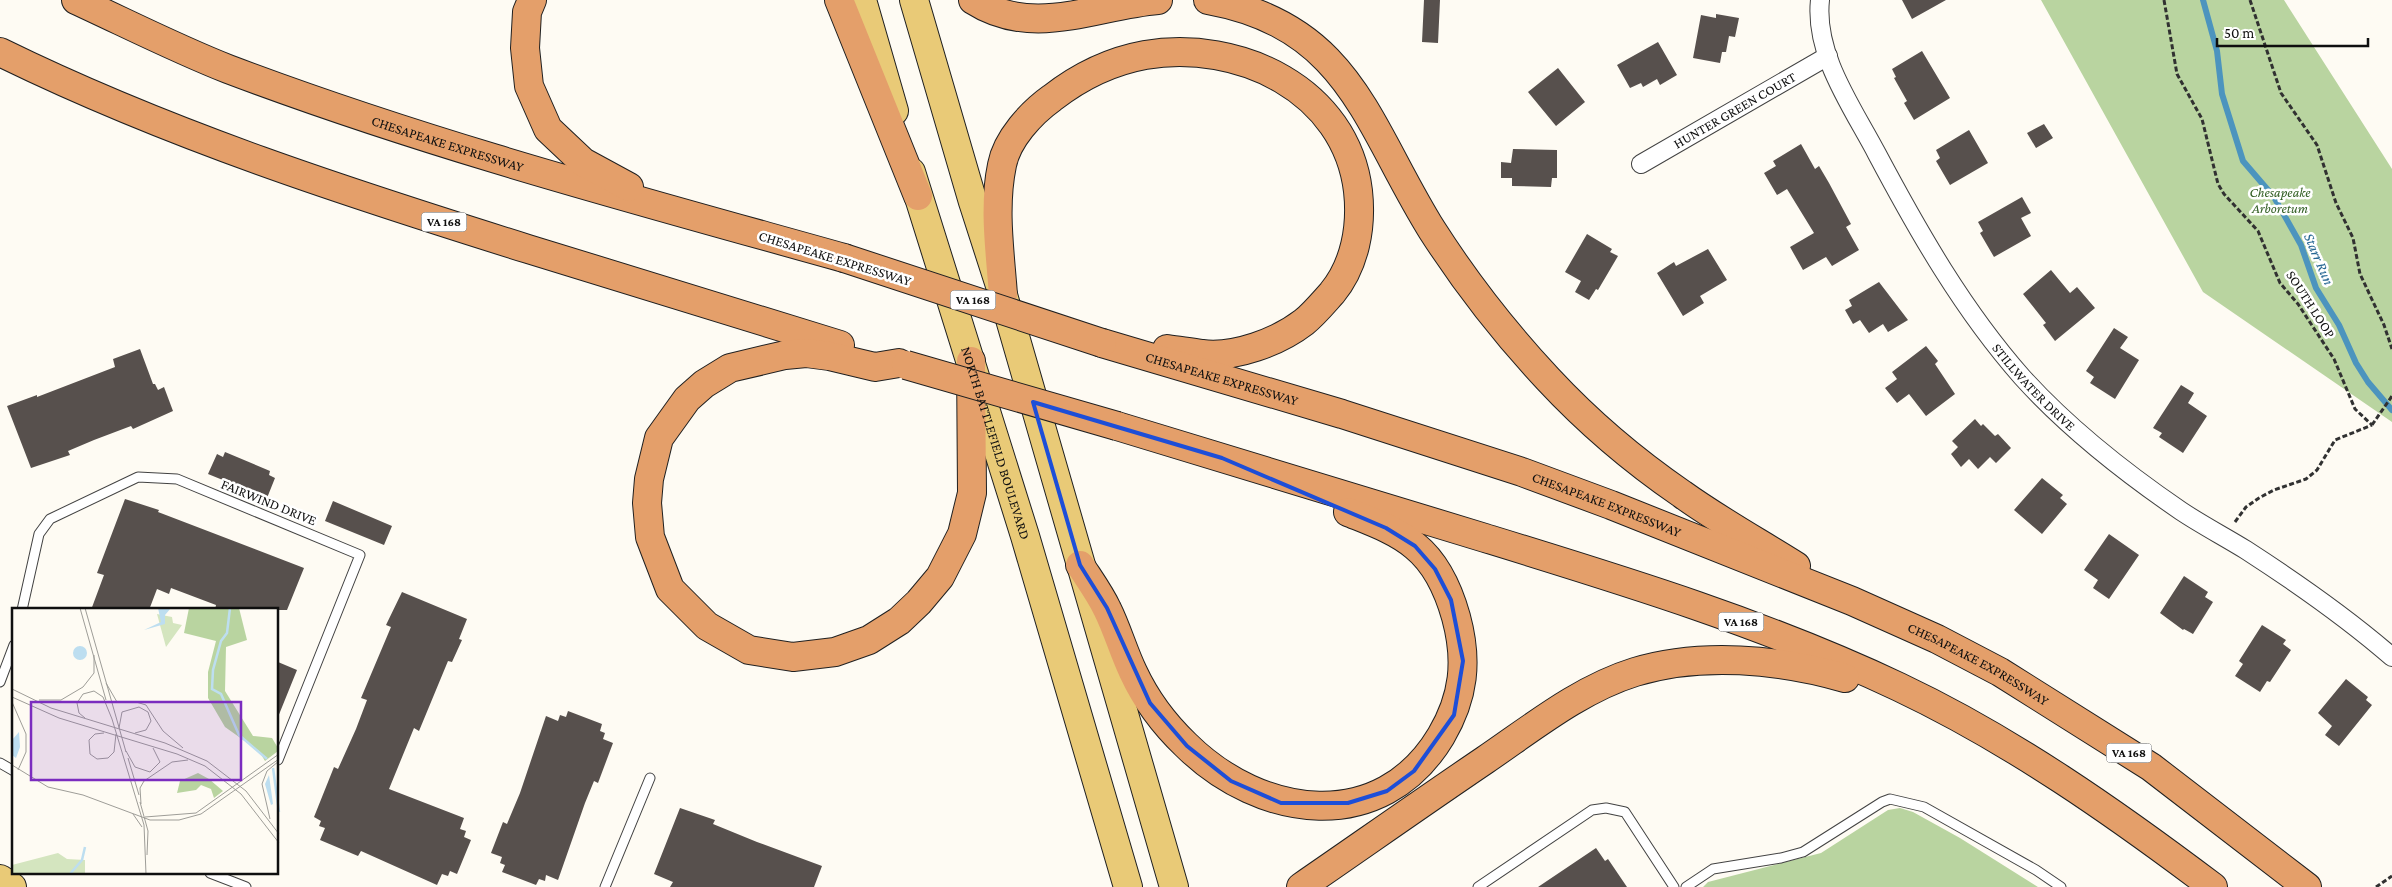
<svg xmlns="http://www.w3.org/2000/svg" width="2392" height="887" viewBox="0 0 2392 887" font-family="'Crimson Pro',serif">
	<rect width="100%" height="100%" fill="#fefbf3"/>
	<path fill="#b9d4a0" d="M2041 0H2284L2392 169V422L2203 292Z
		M1900 808 1913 812 1960 838 2038 887H1703L1708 882 1821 853 1888 810Z"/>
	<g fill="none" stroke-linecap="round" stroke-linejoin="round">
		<path stroke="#4c94be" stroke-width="6" d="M2203 0 2217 51 2222 94 2243 161 2274 197 2301 245 2316 288 2339 325 2356 363 2368 382 2392 410"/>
	</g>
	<path fill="#57504d" d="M1424 0H1440L1438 43 1422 42Z
		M1902 0H1946L1912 19Z
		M1716 14 1739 18 1735 37 1729 36 1726 52H1722L1720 63 1693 58 1701 15 1716 18Z
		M1658 42 1677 75 1660 85 1657 79 1643 87 1641 83 1630 88 1617 65Z
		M1922 51 1950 98 1914 120 1904 103 1907 101 1894 78 1896 77 1892 69Z
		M1558 68 1585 102 1556 126 1528 92Z
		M2044 124 2053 138 2036 148 2027 133Z
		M1969 130 1988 163 1950 185 1936 161 1940 158 1936 150Z
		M1801 144 1815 169 1819 166 1829 183 1851 224 1846 227 1859 250 1832 266 1826 257 1803 270 1790 247 1814 233 1787 189 1777 195 1764 173 1776 166 1773 161Z
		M1513 149 1557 150V178H1552L1551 187 1512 186V178H1501V162L1511 163Z
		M2022 197 2031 213 2021 218 2031 236 1994 257 1980 233 1983 231 1978 222Z
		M1587 234 1612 249 1610 252 1618 256 1598 290 1596 289 1589 300 1575 292 1581 281 1565 272Z
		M1708 249 1727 280 1700 296 1704 303 1683 316 1657 273 1674 262 1676 266Z
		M2051 270 2070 293 2077 287 2095 308 2055 341 2043 325 2046 323 2023 294Z
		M1879 282 1908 320 1888 332 1883 324 1869 333 1860 320 1853 324 1845 310 1852 306 1849 300Z
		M2114 328 2128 337 2120 348 2139 360 2115 399 2090 383 2094 377 2086 371Z
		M1926 346 1938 361 1935 364 1955 394 1926 416 1909 394 1897 403 1885 388 1897 379 1892 372Z
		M140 349 153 384H155L158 390 164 387 173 411 133 429 131 426 94 440 68 451 70 455 31 468 7 406 37 395V397L115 367 113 359Z
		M2181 385 2194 393 2188 403 2207 416 2183 453 2159 437 2162 433 2153 428Z
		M1975 419 1981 426 1983 424 1995 436 1998 434 2011 448 1996 463 1990 457 1978 469 1969 459 1961 467 1951 454 1958 447 1952 441Z
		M225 452 270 471 269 475 275 478 267 498 208 474 217 454 223 457Z
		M2042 478 2063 495 2060 498 2067 504 2042 534 2014 510Z
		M125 499 159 510 158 512 304 568 287 610H215L216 605 171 588 169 594 157 589 149 610H91L104 575 97 573Z
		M333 501 392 526 384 545 325 521Z
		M2109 534 2139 555 2109 599 2093 588 2098 580 2084 570Z
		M2184 576 2208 592 2205 597 2213 602 2193 634 2184 629 2183 630 2160 613Z
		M402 592 467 619 459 639 462 640 452 662 448 661 419 731 414 728 389 789 464 818 460 829 466 831 464 837 471 840 457 874 450 871 448 876 442 874 437 885 361 851 358 856 320 840 325 828 319 826 321 821 314 817 334 767 338 769 356 729 367 700 361 698 391 627 386 625Z
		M2262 625 2286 640 2283 644 2291 650 2270 682 2267 681 2260 692 2235 676 2243 664 2239 661Z
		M278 662 297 670 278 717Z
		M2346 679 2368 697 2366 700 2372 705 2339 746 2325 735 2332 726 2318 713Z
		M568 711 602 724 600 731 605 733 603 739 613 743 598 783 594 781 585 803 558 880 546 875 545 881 539 879 536 885 502 872 505 865 500 863 502 857 491 853 503 822 507 824 520 793 546 716 558 721 560 715 566 717Z
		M680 808 715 820 713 824 757 842 822 866 814 887H670L673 882 654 874Z
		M1596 848 1605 861 1608 859 1627 887H1538Z"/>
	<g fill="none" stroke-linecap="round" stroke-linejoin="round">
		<g stroke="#424242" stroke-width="11">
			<path id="lane" d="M22 610 39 534 50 519 138 477 177 479 360 555 278 760
				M0 682 14 645
				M0 763 14 771
				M210 873 246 887
				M605 887 650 778
				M1478 887 1592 810 1606 808 1625 812 1674 887
				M1686 887 1713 869 1781 858 1803 852 1882 802 1890 799 1924 807 2036 870 2061 887"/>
		</g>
		<g stroke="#424242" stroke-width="20">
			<g id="street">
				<path id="s1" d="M1820 0C1814 55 1853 108 1877 154 1919 233 1963 310 2022 377 2068 428 2124 472 2181 511 2202 525 2225 537 2246 550 2297 583 2346 617 2392 657"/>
				<path id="s2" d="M1641 164 1828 56"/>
			</g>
		</g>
		<g stroke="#202020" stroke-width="30">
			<g id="primary">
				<path d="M862 0 894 111"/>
				<path d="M914 0 973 202 1003 295 1174 887"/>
				<path id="s3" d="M911 172 1025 536 1128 887"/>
				<path d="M0 879 12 887"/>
			</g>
		</g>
		<g stroke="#202020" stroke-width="30">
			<g id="highway">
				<path id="s4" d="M76 0C126 23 177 49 228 69 429 145 637 200 844 258"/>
				<path d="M532 0 527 12 525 48 529 86 548 129 583 162 629 187"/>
				<path d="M839 0 918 196"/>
				<path d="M973 0C1034 39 1095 5 1158 0"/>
				<path d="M1208 0C1350 26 1366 124 1432 230 1466 283 1505 333 1548 379 1588 422 1634 461 1682 494 1718 520 1758 542 1796 566"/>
				<path d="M0 52C169 135 349 193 528 249 632 281 736 313 840 345"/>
				<path d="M1003 295C1000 252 993 208 1002 165 1007 139 1031 113 1052 98 1079 77 1112 61 1145 55 1239 39 1346 90 1358 191 1362 227 1355 265 1332 293 1323 303 1314 314 1304 322 1278 342 1235 358 1202 354 1191 352 1179 351 1167 349"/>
				<path id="s5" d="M1102 343 1342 414 1522 472 1611 505 1852 601 1937 639 2000 672 2151 767 2307 887"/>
				<path d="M899 363 875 367 829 356 806 353 785 355 730 368 704 384 687 399 659 438 649 479 647 503 650 537 670 589 707 626 749 650 793 657 835 652 869 640 899 621 919 602 940 577 962 534 972 493 971 361"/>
				<path d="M1117 426C1240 463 1363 500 1485 538 1625 581 1766 624 1899 687 2011 740 2115 813 2213 887"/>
				<path d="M1080 565C1089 579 1100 594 1107 609 1117 629 1123 651 1133 672 1146 700 1164 724 1186 745 1261 819 1381 836 1441 736 1464 697 1468 661 1456 617 1449 592 1436 563 1415 546 1396 530 1370 521 1348 512"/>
				<path d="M1301 887C1362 845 1423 802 1485 760 1532 728 1580 689 1635 672 1700 652 1780 659 1845 678"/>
			</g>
		</g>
		<path stroke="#313131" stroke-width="3" stroke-dasharray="5 2.5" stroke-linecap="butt" d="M2164 0 2177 74 2202 119 2218 184 2224 194 2258 231 2280 283 2298 304 2334 359 2355 409 2372 425
			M2250 0 2281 93 2317 145 2336 203 2353 238 2360 274 2384 325 2392 349
			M2372 425 2392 396
			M2235 522 2246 507 2259 498 2274 490 2306 479 2317 470 2335 440 2372 425
			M2376 887 2392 876"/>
		<use href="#lane" stroke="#fff" stroke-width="9"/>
		<use href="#street" stroke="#fff" stroke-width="18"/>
		<use href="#primary" stroke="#e9ca77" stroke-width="28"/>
		<use href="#highway" stroke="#e49f6a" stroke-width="28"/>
		<g stroke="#202020" stroke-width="30" stroke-linecap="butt">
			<path id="highway-bridge" d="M844 258 1102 343
				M906 365 1117 426"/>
		</g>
		<use href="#highway-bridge" stroke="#e49f6a" stroke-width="28"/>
	</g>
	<path fill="none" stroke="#1d4ed8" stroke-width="4" stroke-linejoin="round" d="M1033 402 1222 458 1386 528 1415 546 1435 569 1451 600 1463 661 1454 715 1414 771 1387 791 1348 803H1281L1231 781 1187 746 1150 703 1107 608 1080 565Z"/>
	<g text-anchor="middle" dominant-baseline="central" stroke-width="5" stroke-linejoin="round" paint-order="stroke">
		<g fill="#fff" stroke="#575757" stroke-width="1">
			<rect x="421.5" y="212.5" width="45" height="19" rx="4"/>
			<rect x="950.5" y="290.5" width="45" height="19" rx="4"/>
			<rect x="1718.5" y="612.5" width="45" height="19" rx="4"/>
			<rect x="2106.5" y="743.5" width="45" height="19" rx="4"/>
		</g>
		<g font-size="12" font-weight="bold" fill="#0f0f0f">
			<text x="444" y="222">VA 168</text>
			<text x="973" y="300">VA 168</text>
			<text x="1741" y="622">VA 168</text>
			<text x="2129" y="753">VA 168</text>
		</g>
		<g font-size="14" fill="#0f0f0f" stroke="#fff">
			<text stroke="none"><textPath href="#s2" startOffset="108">HUNTER GREEN COURT</textPath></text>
			<text stroke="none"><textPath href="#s4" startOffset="399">CHESAPEAKE EXPRESSWAY</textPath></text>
			<text transform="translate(835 258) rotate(17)">CHESAPEAKE EXPRESSWAY</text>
			<text transform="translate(2311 304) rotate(57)">SOUTH LOOP</text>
			<text stroke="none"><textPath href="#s5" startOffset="125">CHESAPEAKE EXPRESSWAY</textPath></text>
			<text stroke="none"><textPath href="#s1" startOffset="449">STILLWATER DRIVE</textPath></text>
			<text stroke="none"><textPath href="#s3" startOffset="284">NORTH BATTLEFIELD BOULEVARD</textPath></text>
			<text transform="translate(269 502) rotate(22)">FAIRWIND DRIVE</text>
			<text stroke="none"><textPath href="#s5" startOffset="530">CHESAPEAKE EXPRESSWAY</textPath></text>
			<text stroke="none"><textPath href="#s5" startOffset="935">CHESAPEAKE EXPRESSWAY</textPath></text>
		</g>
		<g font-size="14" font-style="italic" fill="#346026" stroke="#fff">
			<text x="2280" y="192">Chesapeake<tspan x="2280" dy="16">Arboretum</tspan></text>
		</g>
		<g font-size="15" font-style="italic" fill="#266793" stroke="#fff">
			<text transform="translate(2319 259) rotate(67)">Starr Run</text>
		</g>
	</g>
	<g transform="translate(12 608)">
		<rect width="266" height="266" fill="#fefbf3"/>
		<path d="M145 6 160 9 161 15 170 17 154 39ZM46 245 55 251 73 252V266H0V257Z" fill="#d4e5bf"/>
		<path d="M177 0H227L235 32 214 39 213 83 241 128 260 130 266 140V143L253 153 247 143 213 119 196 90V64L204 33 172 25ZM186 165 197 171 211 183 202 190 199 181 189 177 184 182 165 185 168 173Z" fill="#b9d4a0"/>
		<path d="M146 0H159L153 7V16L132 22 149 14ZM61 45a7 7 0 1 1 14 0a7 7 0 1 1-14 0ZM7 124 8 139 4 150 0 147V132ZM257 167 261 196 259 197 253 176Z" fill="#bddef0"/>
		<path fill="none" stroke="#bddef0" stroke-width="2.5" d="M218 0 215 25 209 33 201 62 200 81 209 86 227 127 255 151M261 160 267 204M58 266 70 252 73 239"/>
		<path fill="none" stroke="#9e9d98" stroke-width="1" d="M68 0 94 92M73 0 114 144M94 75 105 94H124L134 97 151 123 171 140M0 81 39 100 153 135 195 153 234 183 267 226M0 89 47 110 165 146 193 158 229 186 267 235M27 92H49L71 79 82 65V47M0 94 14 126V144L6 162M73 110 67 105 65 95 71 86 82 83 91 89 100 111M100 111 132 217 134 266M107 120 110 104 127 99 136 104 139 113 134 122 123 125M92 125 83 126 77 132 78 146 85 151 96 150 102 144 104 126M114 143 123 159 138 164 148 154 141 140M116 150 127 187M0 157 36 179 71 187 138 212H167L189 206 267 151M128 194 136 223 135 247M129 196 128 180 132 173 160 154 176 152M121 206 130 219M133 209 184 205 267 146M258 211 250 176 255 163 267 153"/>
		<path fill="#7b2cbf" fill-opacity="0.15" stroke="#7b2cbf" stroke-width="2.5" d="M19 94H229V172H19Z"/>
		<rect width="266" height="266" fill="none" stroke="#0f0f0f" stroke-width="2.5"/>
	</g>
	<path d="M2217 38v8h151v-8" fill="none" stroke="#0f0f0f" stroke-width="2.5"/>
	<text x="2224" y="38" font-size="15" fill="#0f0f0f" stroke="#ffffff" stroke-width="4" paint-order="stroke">50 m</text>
</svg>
